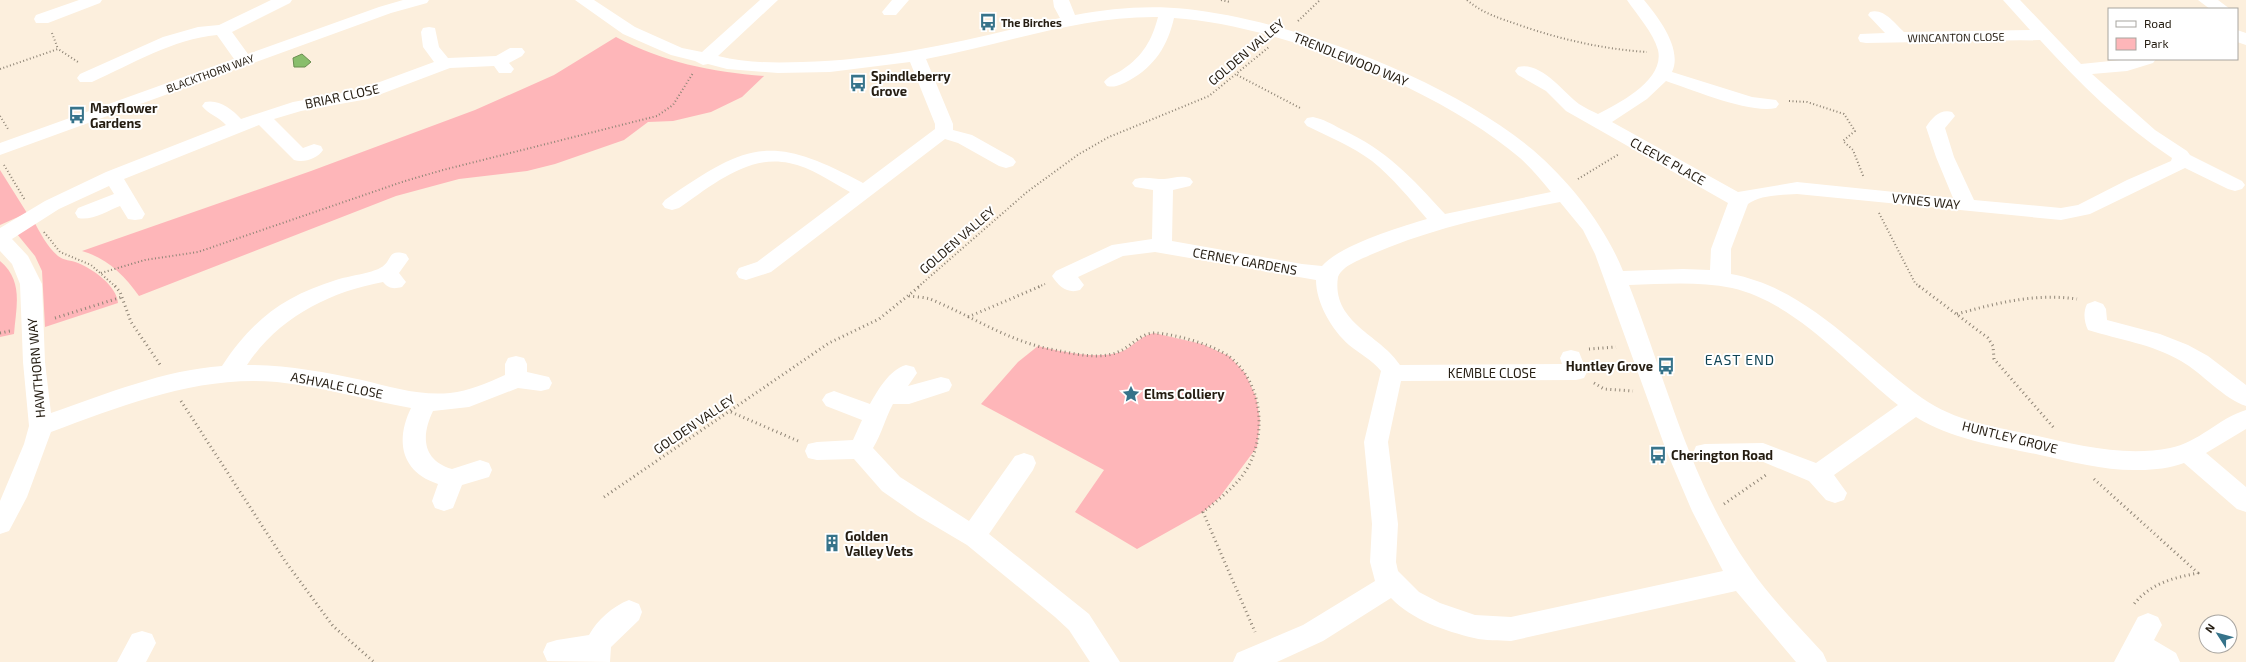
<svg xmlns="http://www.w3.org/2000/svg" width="2246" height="662" viewBox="0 0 2246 662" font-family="'Exo 2',sans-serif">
	<rect width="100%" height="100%" fill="#fcefdd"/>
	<path fill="#feb6b9" d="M616 37C662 62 712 72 764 76L742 97 711 112 673 121 648 122 624 140 555 164 527 171 459 179 396 196 139 296C124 275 107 258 82 251L311 171 475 110 554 75Z
		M0 170 27 213 0 225Z
		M33 220C40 232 47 247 58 256 64 261 71 260 78 263 93 269 117 286 118 303L45 327 42 271 35 256 17 234Z
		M0 261C24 281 16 307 14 334L0 337Z
		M1154 333 1202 344 1229 356 1245 373 1256 397 1260 420 1257 447 1219 498 1203 512 1137 549 1075 512 1104 470 981 404 1018 362 1038 346C1062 352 1103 361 1125 350 1135 344 1141 336 1154 333Z"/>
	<path fill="#89be6c" stroke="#6b8e51" d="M302 54 311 62 305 67H294L293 58Z"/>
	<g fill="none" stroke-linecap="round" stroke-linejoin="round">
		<path stroke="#8f8576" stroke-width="2" stroke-dasharray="1 2.5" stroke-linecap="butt" d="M1221 0 1230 2
			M1467 0C1485 15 1500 18 1522 26 1563 40 1603 49 1647 52
			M1298 21 1320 0
			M52 33 58 49
			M0 69 58 49 78 62
			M1237 75 1302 109
			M1789 101 1807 102 1844 114 1855 131 1843 141 1853 150 1864 178
			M0 116 8 129
			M4 165 25 200
			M1578 179 1619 154
			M1879 213 1915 283 1920 287
			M44 232 60 252 91 265 116 287
			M101 273 145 260 198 252 405 181 443 170 657 116 673 105 693 73
			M918 287 1027 192 1079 154 1109 137 1209 96 1269 47
			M1038 287 1045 284"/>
		<path stroke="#8f8576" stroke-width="3" stroke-dasharray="1 3.5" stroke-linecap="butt" d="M115 286 120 292 131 322 161 366
			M1919 286 1988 338 1993 346 1994 359 2054 428
			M909 296C915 297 924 297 930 299 972 316 1009 342 1055 350 1075 354 1100 360 1118 352 1131 347 1140 333 1155 333 1175 334 1214 345 1230 357 1262 383 1267 432 1248 467 1238 485 1219 499 1203 512L1255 632
			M1957 314C1997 303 2035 293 2077 299
			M968 317 1041 286
			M55 318 122 297
			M0 333 10 331
			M1589 349 1616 347
			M1594 383 1604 389 1633 391
			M181 401 285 561 333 626 374 662
			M731 412 798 441
			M2094 479 2198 573C2173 578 2151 583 2134 604L2136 606
			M604 497 829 343 879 319 920 286
			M1724 504 1766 475"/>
		<path fill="#fff" fill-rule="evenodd" d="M79 0H102L100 3 48 23H36L34 19 36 15Z
			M271 0H292L290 3 232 32 248 54 379 7 403 0H429L427 3 391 13 0 155V143L234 59 217 35C173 39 132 64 92 82H80L77 78 80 74 163 37 198 27 219 25Z
			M575 0H594L635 27 682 48 702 52 760 0H778L718 56C745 63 775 63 802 62 891 60 975 38 1060 18L1054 7 1053 0H1069L1075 15C1112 8 1149 5 1187 9 1295 21 1450 80 1533 150 1570 182 1605 226 1623 271L1683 269 1710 270 1711 249 1728 203 1566 111 1546 91 1518 75 1515 71 1518 67C1541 61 1563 92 1579 104 1585 108 1592 111 1598 114 1619 103 1665 80 1658 50 1653 32 1637 15 1627 0H1644C1658 17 1683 49 1672 72L1752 97 1776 100 1779 104 1776 108C1750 114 1693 90 1666 81L1647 99 1612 122 1738 192 1797 182 1953 198 1936 157 1926 127C1933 117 1940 109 1952 112L1955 116 1945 128 1954 157 1974 200 2061 208 2078 205 2127 180 2171 161 2172 158C2122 125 2080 84 2040 40L1866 43 1860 42 1858 38 1860 34 1885 33 1868 15 1870 12C1884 8 1894 23 1904 32L2030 30 2003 0H2020L2081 64 2130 59H2156L2153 63 2127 71 2092 74 2155 130 2187 151 2190 155 2242 181 2245 185 2242 189 2235 191 2228 189 2185 168 2090 214 2061 220 1797 194C1782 195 1760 195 1748 204L1731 249V274C1808 288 1861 354 1922 398 1954 421 1995 427 2033 435 2078 445 2124 457 2170 448 2198 443 2219 418 2246 410V429L2206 453 2246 487V512L2237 509 2184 463C2170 468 2155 470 2139 470 2106 471 2073 462 2040 455 1999 446 1952 440 1916 417L1834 475 1847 493 1844 500 1835 503 1826 500 1809 481 1761 461 1705 462 1696 460 1693 453 1696 446 1705 444 1763 443 1816 463 1898 405C1849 366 1795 302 1732 288 1698 281 1663 284 1629 285 1665 377 1692 487 1750 568 1771 599 1798 625 1823 653L1827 662H1796L1736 591 1511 641C1499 640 1485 641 1474 638 1445 631 1412 620 1391 598L1323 641 1277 662H1233L1237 653 1303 625 1375 581 1370 562 1372 524 1364 442 1381 371C1372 360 1360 354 1349 345 1332 330 1316 303 1316 280L1155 252 1123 256 1078 277 1084 285 1080 290C1068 294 1059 287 1052 276L1056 271 1112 245 1152 239 1153 190 1135 187 1132 183 1135 179C1145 176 1154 179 1164 179 1173 178 1181 175 1190 178L1193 182 1190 186 1173 190 1172 241 1302 264 1322 266C1340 245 1400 227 1427 219 1410 199 1393 178 1372 161 1352 146 1329 137 1307 126L1304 122 1307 118 1313 117C1323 119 1332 124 1341 129 1388 151 1411 177 1445 214L1551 192C1541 180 1531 168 1520 158 1440 89 1279 25 1174 18 1168 45 1155 66 1130 80 1122 84 1116 88 1107 86L1104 82C1108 76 1116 74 1122 70 1143 56 1152 40 1158 17 1078 16 1003 45 926 59L953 124V130L972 135 1013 158 1016 162 1013 166 1006 168 999 166 958 143 945 139 771 272 746 280 739 278 736 273 739 268 757 262 850 192C831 182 811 167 789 163 748 154 711 186 679 208L672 210 665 208 662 204 665 200C749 142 771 134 863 183L935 129V124L910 62 830 72 778 73 727 69 708 64 703 65 695 61 671 55 623 34ZM1560 202 1583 230 1595 254 1666 450 1692 511 1723 571 1511 617 1475 615 1440 603 1419 592 1398 571 1396 562 1398 524 1388 442 1401 381 1576 380 1584 378 1587 372 1579 352 1571 350 1563 352 1560 358 1562 364 1400 365C1381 335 1331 323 1338 277 1343 265 1360 260 1370 255 1431 228 1495 215 1560 202Z
			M892 0H909L896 15H884L882 12Z
			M2198 0H2218L2230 9H2210Z
			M429 27 435 28 439 47 448 58 496 56 510 48H522L525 52 522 56 509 63 514 69 511 73H499L494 66 450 68 368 99 301 111 274 119 303 148 314 144 321 146 323 150C317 159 304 163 294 160L259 125 124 179 145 214 142 219 135 220 128 219 120 206C107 211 92 221 78 218L75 213 78 208 114 194 109 186 59 209 12 239 28 256 42 284 45 362 51 413C106 394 164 370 222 366 252 320 284 296 336 280 348 276 372 273 380 268 393 262 386 248 406 254L409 259 399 273 406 282 402 287C394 289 389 289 383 282 329 292 278 318 247 365 286 365 324 372 362 380 391 387 420 396 450 393 469 391 487 383 505 375V364L508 358 516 356 524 358 527 364V372L549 377 552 383 549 389 541 391 518 388 469 407 433 411C421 436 422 460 452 469L480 460 489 463 492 470 489 477 462 485 453 508 444 511 435 508 432 501 438 484C401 472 395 441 411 408 366 400 323 387 277 382 198 375 124 405 51 432L27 497 9 531 0 534V501L24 444 29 426 23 362 20 284 12 264 0 251V228L45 201 106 172 226 125C219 117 208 114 202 106L205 102C219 99 232 109 241 119L293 102 358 90 434 62 423 47 421 32 423 28Z
			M2237 30 2246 33V45L2237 42Z
			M2095 301 2103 304 2106 309 2107 320 2160 334 2188 345 2208 356 2246 385V406C2224 399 2202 373 2181 361 2152 344 2120 340 2088 330 2084 322 2083 312 2087 304Z
			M906 365 914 367 917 373 908 386 941 377 949 379 952 385 949 391 909 404H893C885 419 882 433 873 448L900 477 969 521 1015 456 1024 453 1033 456 1036 463 1033 470 989 534 1089 614 1120 662H1090L1069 630 1055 617 967 545 918 516 882 491 854 459 817 460 808 458 805 451 808 444 817 442 853 440 862 420 826 406 822 400 826 394 834 391 870 404C878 390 889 370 906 365Z
			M629 600 639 604 642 612 639 620 611 647 610 662 547 661 543 652 547 643 557 640 589 635C597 620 613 606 629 600Z
			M2148 613 2158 617 2162 625 2154 640 2176 653 2180 662H2114L2138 617Z
			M142 631 152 634 156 643 146 662H117L132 634Z"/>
	</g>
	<defs>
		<g id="bus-bare" transform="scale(1.38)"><path d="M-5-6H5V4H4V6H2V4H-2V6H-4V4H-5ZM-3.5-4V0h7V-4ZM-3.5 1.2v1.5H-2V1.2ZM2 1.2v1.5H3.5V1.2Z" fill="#36738a" stroke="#fff" stroke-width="2.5" paint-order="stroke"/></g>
		<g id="sight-bare" transform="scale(1.38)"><path d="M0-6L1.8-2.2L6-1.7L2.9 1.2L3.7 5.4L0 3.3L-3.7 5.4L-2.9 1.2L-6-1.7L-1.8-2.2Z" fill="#36738a" stroke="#fff" stroke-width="2.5" paint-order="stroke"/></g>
		<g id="building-bare" transform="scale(1.38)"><path d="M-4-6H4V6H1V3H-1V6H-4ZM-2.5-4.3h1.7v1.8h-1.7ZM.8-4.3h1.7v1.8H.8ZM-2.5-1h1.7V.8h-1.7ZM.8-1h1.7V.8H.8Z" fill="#36738a" stroke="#fff" stroke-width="2.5" paint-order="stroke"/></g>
	</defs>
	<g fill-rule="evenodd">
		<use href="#bus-bare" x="988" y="22"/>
		<use href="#bus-bare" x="858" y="83"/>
		<use href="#bus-bare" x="77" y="115"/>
		<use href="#bus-bare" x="1666" y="366"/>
		<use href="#sight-bare" x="1131" y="394"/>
		<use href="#bus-bare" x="1658" y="455"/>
		<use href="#building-bare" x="832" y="543"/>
	</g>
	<g text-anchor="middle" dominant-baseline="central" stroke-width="4" stroke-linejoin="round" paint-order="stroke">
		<g font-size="11" font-weight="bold" fill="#251d12" stroke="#fff" text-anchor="start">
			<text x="1001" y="22">The Birches</text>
		</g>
		<g font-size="11" fill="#251d12" stroke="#fff">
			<text transform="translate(1956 37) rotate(-1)">WINCANTON CLOSE</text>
			<text transform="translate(210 73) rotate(-20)">BLACKTHORN WAY</text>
		</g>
		<g font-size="13" fill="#251d12" stroke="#fff">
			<text transform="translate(1246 52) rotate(-40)">GOLDEN VALLEY</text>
			<text transform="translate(1351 59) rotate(22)">TRENDLEWOOD WAY</text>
			<text transform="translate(342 96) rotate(-12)">BRIAR CLOSE</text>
			<text transform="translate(1668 161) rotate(29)">CLEEVE PLACE</text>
			<text transform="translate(1926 201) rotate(6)">VYNES WAY</text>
			<text transform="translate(957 240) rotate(-41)">GOLDEN VALLEY</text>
			<text transform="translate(1245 261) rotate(10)">CERNEY GARDENS</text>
			<text transform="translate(36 368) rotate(-95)">HAWTHORN WAY</text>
			<text x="1492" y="373">KEMBLE CLOSE</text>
			<text transform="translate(337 385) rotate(11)">ASHVALE CLOSE</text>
			<text transform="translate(694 424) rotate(-34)">GOLDEN VALLEY</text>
			<text transform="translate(2010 437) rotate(14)">HUNTLEY GROVE</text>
		</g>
		<g font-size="13" font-weight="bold" fill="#251d12" stroke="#fff" text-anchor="start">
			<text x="871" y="76">Spindleberry<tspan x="871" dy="15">Grove</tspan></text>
			<text x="90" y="108">Mayflower<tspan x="90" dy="15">Gardens</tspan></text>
			<text x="1653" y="366" text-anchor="end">Huntley Grove</text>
			<text x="1144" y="394">Elms Colliery</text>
			<text x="1671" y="455">Cherington Road</text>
			<text x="845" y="536">Golden<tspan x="845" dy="15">Valley Vets</tspan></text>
		</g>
		<g font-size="14" letter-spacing="1" fill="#104455" stroke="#fff">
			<text x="1740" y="359">EAST END</text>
		</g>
	</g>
	<rect x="2108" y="8" width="130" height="52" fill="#ffffff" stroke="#a8a5a0"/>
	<rect x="2116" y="21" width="20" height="6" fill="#ffffff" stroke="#a8a5a0"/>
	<text x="2144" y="28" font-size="12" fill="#251d12">Road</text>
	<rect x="2116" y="38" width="20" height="12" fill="#feb6b9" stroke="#a8a5a0"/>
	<text x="2144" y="48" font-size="12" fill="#251d12">Park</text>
	<g transform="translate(2218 634) rotate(306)"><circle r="19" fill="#ffffff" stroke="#a8a5a0"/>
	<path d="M0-3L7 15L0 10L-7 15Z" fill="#36738a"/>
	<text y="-6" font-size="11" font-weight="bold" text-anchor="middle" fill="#251d12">N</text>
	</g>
</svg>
